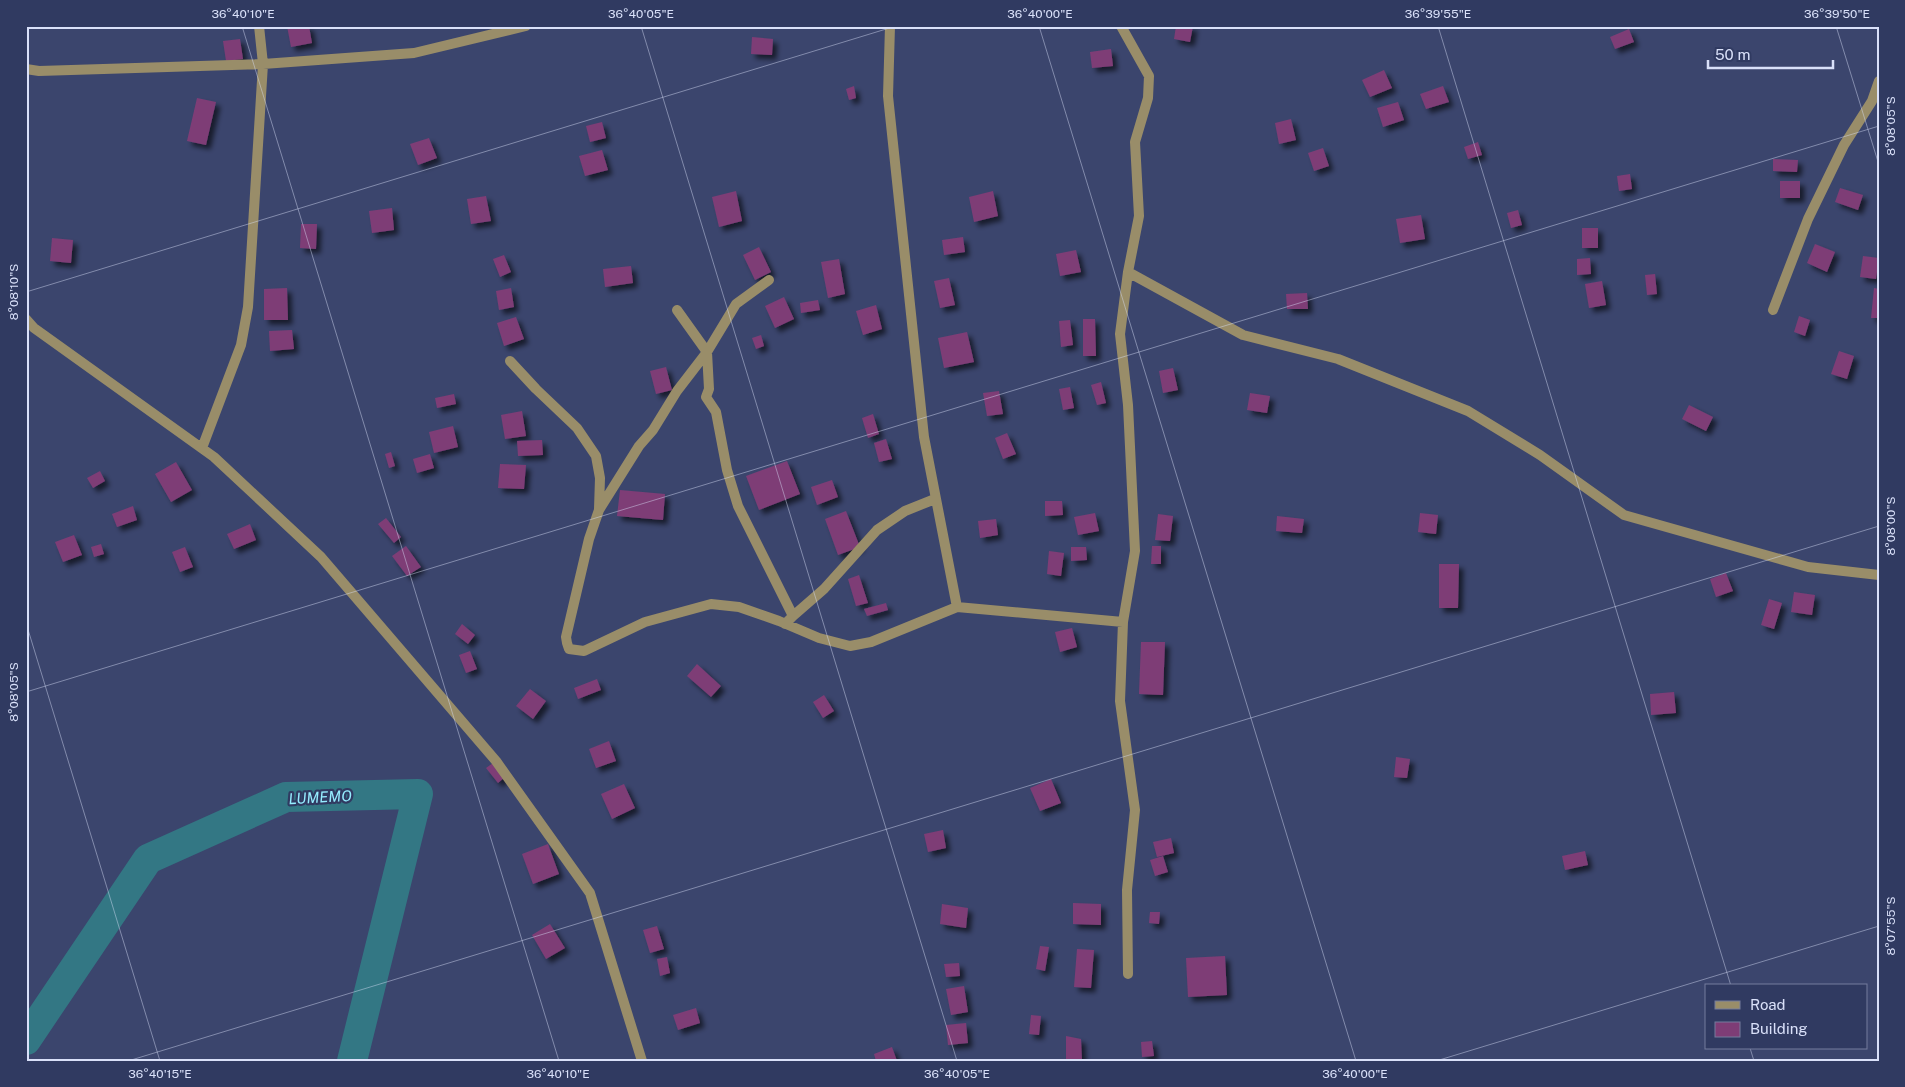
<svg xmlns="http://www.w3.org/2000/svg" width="1905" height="1087" viewBox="0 0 1905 1087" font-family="'Public Sans',sans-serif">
	<defs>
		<filter id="shadow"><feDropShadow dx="4.5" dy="4.5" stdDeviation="2.5" flood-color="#0009"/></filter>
	</defs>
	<rect width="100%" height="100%" fill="#3b456d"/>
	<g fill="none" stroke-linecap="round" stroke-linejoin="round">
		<path stroke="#337784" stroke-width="30" d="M26 1040 148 859 286 797 418 794 352 1061"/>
	</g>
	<path fill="#7e3d76" filter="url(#shadow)" d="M287 26H309L312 43 291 47Z
		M1176 26H1193L1190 42 1174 39Z
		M1629 29 1634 42 1615 49 1610 37Z
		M752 37 773 39 772 55 751 54Z
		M240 39 243 59 226 61 223 41Z
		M1111 49 1113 66 1092 68 1090 52Z
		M1384 70 1392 88 1370 97 1362 80Z
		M854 86 856 98 849 100 846 89Z
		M1443 86 1449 102 1426 109 1420 94Z
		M197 98 216 102 206 145 187 141Z
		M1398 102 1404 120 1383 127 1377 108Z
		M1291 119 1296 140 1279 144 1275 123Z
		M602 122 606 138 590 142 586 126Z
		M429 138 437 158 418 165 410 144Z
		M1478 142 1482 155 1468 159 1464 147Z
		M1323 148 1329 166 1314 171 1308 153Z
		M602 150 608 170 585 176 579 156Z
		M1773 159 1798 160 1797 172 1773 171Z
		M1630 174 1632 189 1619 191 1617 176Z
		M1780 181H1800V198H1780Z
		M1840 188 1863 195 1858 210 1835 202Z
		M736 191 742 221 719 227 712 197Z
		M993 191 998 216 974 222 969 197Z
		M486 196 491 221 471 224 467 199Z
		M392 208 394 230 372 233 369 211Z
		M1518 210 1522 225 1511 228 1507 213Z
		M1421 215 1425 239 1400 243 1396 219Z
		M301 224H317L316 249 300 248Z
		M1582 228H1598V248H1582Z
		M963 237 965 252 944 255 942 240Z
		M52 238 73 240 71 263 50 261Z
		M1815 244 1835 252 1827 272 1807 263Z
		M759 247 771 272 755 280 743 255Z
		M1076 250 1081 272 1060 276 1056 254Z
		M504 255 511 272 500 277 493 259Z
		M1863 256 1879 258 1876 279 1860 277Z
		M1590 258 1591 274 1577 275V259Z
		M839 259 845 294 828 298 821 262Z
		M631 266 633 283 605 287 603 269Z
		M1655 274 1657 294 1647 295 1645 275Z
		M949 278 955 305 940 308 934 281Z
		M1602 281 1606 305 1589 308 1585 284Z
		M287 288 288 320H264V289Z
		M511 288 514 307 499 310 496 291Z
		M1874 288 1879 289V318H1871Z
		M1307 293 1308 309H1287L1286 294Z
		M784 297 794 319 775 328 765 306Z
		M818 300 820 310 801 313 800 303Z
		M876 305 882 329 863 335 856 311Z
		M1799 316 1810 320 1805 336 1794 332Z
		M516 317 524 339 504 346 497 323Z
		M1083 319H1095L1096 356H1083Z
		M1070 320 1073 345 1061 347 1059 321Z
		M292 330 294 349 270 351 269 331Z
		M967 332 974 362 944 368 938 338Z
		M761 335 764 346 756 349 752 338Z
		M1839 351 1854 356 1847 379 1831 374Z
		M666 367 672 390 656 394 650 371Z
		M1173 368 1178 390 1163 393 1159 371Z
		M1101 382 1106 403 1097 405 1091 385Z
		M1070 387 1074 408 1063 410 1059 389Z
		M999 391 1003 414 987 416 983 393Z
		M1250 393 1270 396 1267 413 1247 410Z
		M454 394 456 404 437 408 435 398Z
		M1689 405 1713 417 1706 431 1682 419Z
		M522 411 526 436 505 439 501 415Z
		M873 414 879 434 868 438 862 418Z
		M453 426 458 447 434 453 429 432Z
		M1007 433 1016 454 1003 459 995 438Z
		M886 439 892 459 879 462 874 443Z
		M542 440 543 455 518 456 517 441Z
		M391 452 395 466 389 468 385 454Z
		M430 454 434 468 417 473 413 459Z
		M787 461 800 494 759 510 746 476Z
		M176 462 192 490 171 502 155 474Z
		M500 464 526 465 524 489 498 488Z
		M100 471 105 481 93 488 87 478Z
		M832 480 838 497 817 505 811 487Z
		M620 490 665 494 663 520 617 516Z
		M1045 501H1062L1063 515 1045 516Z
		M133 506 137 520 117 527 112 514Z
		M846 511 860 547 838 555 825 519Z
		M1095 513 1099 531 1078 535 1074 517Z
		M1420 513 1438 515 1436 534 1418 532Z
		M1158 514 1173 516 1170 541 1155 540Z
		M1277 516 1304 519 1302 533 1276 531Z
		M386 518 401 537 394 543 378 524Z
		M996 519 998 535 980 538 978 521Z
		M250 524 256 540 234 549 227 534Z
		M74 535 82 555 63 562 55 542Z
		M101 544 104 554 94 557 91 547Z
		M406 546 421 567 407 576 392 556Z
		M1152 546H1161V564H1151Z
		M185 547 193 567 180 572 172 552Z
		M1071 547H1086L1087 560 1071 561Z
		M1049 551 1064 553 1061 576 1047 574Z
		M1439 564H1459L1458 608H1439Z
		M1726 573 1733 591 1716 597 1710 579Z
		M859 575 868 603 856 606 848 579Z
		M1794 592 1815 595 1812 615 1791 612Z
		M1769 599 1782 603 1774 629 1761 625Z
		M886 603 888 610 867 616 864 609Z
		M462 624 475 635 468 644 455 634Z
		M1072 628 1077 647 1060 652 1055 632Z
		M1141 642H1165L1163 695 1139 694Z
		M470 651 477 669 466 673 459 655Z
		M697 664 721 686 711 697 687 676Z
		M597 679 601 690 578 699 574 688Z
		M530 689 546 701 533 719 516 706Z
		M1674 692 1676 713 1651 715 1650 694Z
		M824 695 834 711 823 718 813 702Z
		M609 741 616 761 596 768 589 749Z
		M1396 757 1410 759 1407 778 1394 777Z
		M493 763 505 777 498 783 486 768Z
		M1051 779 1061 803 1040 811 1030 788Z
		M624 784 635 808 612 819 601 794Z
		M943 830 946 848 928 852 924 834Z
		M1171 838 1174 853 1157 857 1153 842Z
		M548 844 559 874 533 884 522 854Z
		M1585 851 1588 865 1565 870 1562 856Z
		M1163 856 1168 872 1155 876 1150 860Z
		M1073 903 1101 904V925L1073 924Z
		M942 904 968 908 966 928 940 924Z
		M1150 912H1160L1159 924 1149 923Z
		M550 924 565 948 546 959 532 935Z
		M657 926 664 949 650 953 643 930Z
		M1040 946 1049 947 1045 971 1036 969Z
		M1077 949 1094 950 1091 988 1074 987Z
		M1225 956 1227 995 1188 997 1186 958Z
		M667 957 670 973 660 976 657 959Z
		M959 963 960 976 946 977 944 964Z
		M964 986 968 1012 951 1015 946 989Z
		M696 1008 700 1023 678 1030 673 1015Z
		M1031 1015 1041 1016 1039 1035 1029 1034Z
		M966 1023 968 1043 948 1045 946 1025Z
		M1066 1036 1081 1039 1082 1061H1066Z
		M1152 1041 1154 1056 1142 1057 1141 1042Z
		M892 1047 897 1061H876L874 1054Z"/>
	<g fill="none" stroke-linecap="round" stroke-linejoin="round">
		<path stroke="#998d69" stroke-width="10" d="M890 26 888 96 924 437 957 607
			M1121 26 1149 76 1148 98 1135 142 1139 216 1128 272 1120 334 1128 405 1135 551 1123 622 1120 701 1135 810 1127 890 1128 974
			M26 69 39 71 263 64 414 53 526 26
			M1128 272 1243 335 1338 359 1468 411 1540 455 1624 515 1808 567 1879 575
			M769 280 736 304 707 352 677 391 653 430 639 446 599 510 589 539 566 637 567 643 569 649 584 651 645 622 711 604 739 607 779 621 819 638 850 646 871 642 957 607 1123 622
			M677 310 707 352 709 389 706 397 716 412 727 470 738 506 793 616 785 624
			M1773 310 1808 219 1844 145 1872 101 1879 81
			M26 319 34 328 214 457 321 557 496 761 590 893 642 1061
			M510 361 536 389 577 428 596 456 600 478 599 509
			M202 448 241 345 248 307 263 64 259 26
			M793 616 824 589 877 530 905 511 935 499"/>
	</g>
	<path fill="none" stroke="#d9e0f9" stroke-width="1" stroke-opacity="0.45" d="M242 26 559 1061M641 26 957 1061M1039 26 1356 1061M1438 26 1731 986M1836 26 1879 165M26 292 896 26M26 623 160 1061M26 692 1879 126M1750 1048 1754 1061M128 1061 1879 526M1436 1061 1879 926"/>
	<g text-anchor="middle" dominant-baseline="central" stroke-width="4.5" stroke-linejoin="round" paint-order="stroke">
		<g font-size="15" font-style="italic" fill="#95edff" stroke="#303a61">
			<text transform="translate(320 797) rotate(-3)">LUMEMO</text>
		</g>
	</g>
	<rect width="1905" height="1087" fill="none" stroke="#303a61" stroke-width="55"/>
	<rect x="1705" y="984" width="162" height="65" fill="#303a61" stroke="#747c9e"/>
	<rect x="1715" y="1001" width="25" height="8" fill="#998d69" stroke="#747c9e"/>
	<text x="1750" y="1010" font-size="15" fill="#d9e0f9">Road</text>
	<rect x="1715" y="1022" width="25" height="15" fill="#7e3d76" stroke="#747c9e"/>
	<text x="1750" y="1034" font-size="15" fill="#d9e0f9">Building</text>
	<path d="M1708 60v8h125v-8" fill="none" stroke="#d9e0f9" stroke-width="2.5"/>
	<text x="1715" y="60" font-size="15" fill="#d9e0f9" stroke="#303a61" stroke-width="4" paint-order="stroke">50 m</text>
	<rect x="28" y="28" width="1850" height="1032" fill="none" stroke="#d9e0f9" stroke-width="2"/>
	<g font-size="12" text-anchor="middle" fill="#d9e0f9">
		<text x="243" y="18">36°40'10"E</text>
		<text x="641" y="18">36°40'05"E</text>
		<text x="1040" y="18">36°40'00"E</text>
		<text x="1438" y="18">36°39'55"E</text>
		<text x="1837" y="18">36°39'50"E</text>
		<text transform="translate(1891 126) rotate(-90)" y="4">8°08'05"S</text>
		<text transform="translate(14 292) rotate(-90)" y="4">8°08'10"S</text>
		<text transform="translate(1891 526) rotate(-90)" y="4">8°08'00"S</text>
		<text transform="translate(14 692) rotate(-90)" y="4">8°08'05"S</text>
		<text transform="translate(1891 926) rotate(-90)" y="4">8°07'55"S</text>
		<text x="160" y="1078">36°40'15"E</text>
		<text x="558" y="1078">36°40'10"E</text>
		<text x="957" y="1078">36°40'05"E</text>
		<text x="1355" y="1078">36°40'00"E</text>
	</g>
</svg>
